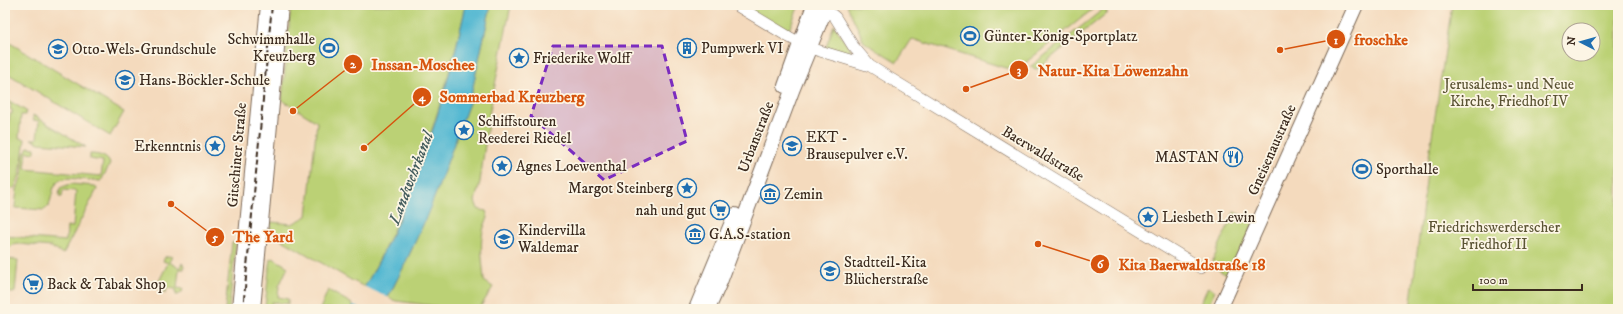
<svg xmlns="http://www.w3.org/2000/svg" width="1623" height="314" viewBox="0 0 1623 314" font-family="'IM FELL DW Pica',serif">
	<rect width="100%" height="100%" fill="#fcf5e5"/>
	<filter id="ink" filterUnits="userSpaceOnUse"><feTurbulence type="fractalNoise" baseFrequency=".025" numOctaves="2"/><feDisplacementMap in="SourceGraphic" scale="8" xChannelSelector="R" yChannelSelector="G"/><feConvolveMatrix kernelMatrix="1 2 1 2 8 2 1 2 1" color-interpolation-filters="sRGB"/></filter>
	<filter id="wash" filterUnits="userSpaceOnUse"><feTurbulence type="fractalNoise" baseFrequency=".012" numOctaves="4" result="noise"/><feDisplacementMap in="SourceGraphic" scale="16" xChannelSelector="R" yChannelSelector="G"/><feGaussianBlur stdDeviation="0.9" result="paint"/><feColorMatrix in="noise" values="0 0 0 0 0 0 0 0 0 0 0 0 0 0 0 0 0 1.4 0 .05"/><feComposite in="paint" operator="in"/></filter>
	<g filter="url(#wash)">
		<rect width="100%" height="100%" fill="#f4dabd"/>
		<path fill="#bbd175" stroke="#7b7e4a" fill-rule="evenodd" d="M291 5H466C444 103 413 199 365 287L351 280 270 233 271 222 292 224 307 216 317 122 282 100Z
			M491 5H511L489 115 480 182 475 201 478 209 486 211 488 218C477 237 483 260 484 281L493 287 479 309H459L396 301 388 298 412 249 436 193 470 100Z
			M739 5H799L787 35Z
			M847 5H1095L1093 9 1015 71 912 39 897 62 864 42Z
			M1452 5H1618V309H1410L1430 149ZM1569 30H1593V54H1569Z
			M1106 7 1107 13 1037 69 1030 67Z
			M834 25 851 51 850 54 825 50Z
			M5 40 124 112 110 136 5 72Z
			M8 100 26 111 25 115H21L19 138 25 139 20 174 15 188 5 189V161L7 145H5V140H7L10 114H12V110L10 109 11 104 7 103Z
			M33 115 86 147 39 143 31 139H37L39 121 33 120Z
			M28 147 35 148V153L27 152 25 169 101 176 103 161 90 159V154C98 154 108 156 110 164L101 181 68 178 59 180 54 187 49 206 44 210 17 208 15 207 17 190 22 175 24 154Z
			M71 184 95 186 97 189 63 254 51 247 19 244 13 245 5 251V236L66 241 67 226 73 227 76 191 63 190 62 197H59L60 188 65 186Z
			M1234 212 1255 221 1228 276 1211 265Z
			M234 242 236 244 229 309H225L232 243Z
			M169 256 172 257 169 262 179 268 182 263 184 266V269H179L177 288 183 289 182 292 178 295H176V289L167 288 166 293H165L164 283H160L163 288 162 293H160L158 284 152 286 153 280 158 283 168 263 163 261 165 257Z
			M273 258 288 267 279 286 278 297 288 299V304L272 302 271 309 265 308 270 259Z
			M5 259 18 260 15 292 13 293 5 292Z
			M1208 287 1215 291 1207 309H1198Z
			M328 290 354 305 351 309H320Z"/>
		<path fill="#53b8d2" stroke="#477178" d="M466 5H491L470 100 436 193 423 225 403 268 382 309H351C409 219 443 109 466 5Z"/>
		<path fill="#f4dabd" d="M363 286 390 298 384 309H362L352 304Z"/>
	</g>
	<g filter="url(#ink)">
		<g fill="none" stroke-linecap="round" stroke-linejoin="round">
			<g stroke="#7c6856" stroke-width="12">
				<path id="minor" d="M736 5 789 37 810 48 870 66 1201 268
					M820 5 835 17 853 46 869 65"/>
			</g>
			<g stroke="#7c6856" stroke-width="16">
				<path id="major" d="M785 86 814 5
					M239 309 268 5
					M253 309 281 5
					M696 309 735 215
					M708 309 720 282 793 88 827 5
					M1220 309 1356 5"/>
			</g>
			<use href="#minor" stroke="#fff" stroke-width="11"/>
			<use href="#major" stroke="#fff" stroke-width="14"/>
			<path stroke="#3b2a1e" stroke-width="2" stroke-dasharray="6 3" stroke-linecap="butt" d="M243 309 272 5"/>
		</g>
	</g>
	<path fill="#7b2cbf" fill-opacity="0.2" stroke="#7b2cbf" stroke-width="3" stroke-dasharray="8 5" stroke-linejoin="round" d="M553 46H662L687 141 604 180 531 116Z"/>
	<defs>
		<g id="stadium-ring" transform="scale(1)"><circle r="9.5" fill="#fcf5e5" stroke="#1f6fb2" stroke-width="1.5"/><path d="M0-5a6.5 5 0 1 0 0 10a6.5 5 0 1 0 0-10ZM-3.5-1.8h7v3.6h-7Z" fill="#1f6fb2"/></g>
		<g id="building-ring" transform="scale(1)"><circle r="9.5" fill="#fcf5e5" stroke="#1f6fb2" stroke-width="1.5"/><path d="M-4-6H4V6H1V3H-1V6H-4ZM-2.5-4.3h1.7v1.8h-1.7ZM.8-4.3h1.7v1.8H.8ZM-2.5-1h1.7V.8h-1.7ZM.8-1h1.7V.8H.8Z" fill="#1f6fb2"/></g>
		<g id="school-ring" transform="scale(1)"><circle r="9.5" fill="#fcf5e5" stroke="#1f6fb2" stroke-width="1.5"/><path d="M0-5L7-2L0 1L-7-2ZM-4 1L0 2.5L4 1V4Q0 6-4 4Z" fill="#1f6fb2"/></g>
		<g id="sight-ring" transform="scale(1)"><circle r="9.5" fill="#fcf5e5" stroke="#1f6fb2" stroke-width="1.5"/><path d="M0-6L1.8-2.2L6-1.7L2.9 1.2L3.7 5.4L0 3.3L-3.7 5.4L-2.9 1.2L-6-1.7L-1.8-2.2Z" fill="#1f6fb2"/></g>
		<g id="restaurant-ring" transform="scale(1)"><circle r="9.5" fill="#fcf5e5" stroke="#1f6fb2" stroke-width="1.5"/><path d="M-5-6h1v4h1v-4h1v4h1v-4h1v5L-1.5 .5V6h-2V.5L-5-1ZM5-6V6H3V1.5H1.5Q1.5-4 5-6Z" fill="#1f6fb2"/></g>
		<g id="museum-ring" transform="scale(1)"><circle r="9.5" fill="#fcf5e5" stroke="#1f6fb2" stroke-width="1.5"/><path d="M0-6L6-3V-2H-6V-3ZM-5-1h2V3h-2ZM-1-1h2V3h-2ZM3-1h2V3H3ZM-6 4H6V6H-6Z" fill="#1f6fb2"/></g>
		<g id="supermarket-ring" transform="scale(1)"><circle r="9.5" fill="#fcf5e5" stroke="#1f6fb2" stroke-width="1.5"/><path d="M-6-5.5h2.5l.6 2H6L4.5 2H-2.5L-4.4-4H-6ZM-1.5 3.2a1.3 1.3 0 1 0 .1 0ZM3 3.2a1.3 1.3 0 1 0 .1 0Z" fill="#1f6fb2"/></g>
	</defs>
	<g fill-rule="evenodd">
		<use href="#stadium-ring" x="970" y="36"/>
		<use href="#stadium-ring" x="329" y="48"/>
		<use href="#building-ring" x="687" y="48"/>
		<use href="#school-ring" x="58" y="49"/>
		<use href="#sight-ring" x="519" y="58"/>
		<use href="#school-ring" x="125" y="80"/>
		<use href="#sight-ring" x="464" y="130"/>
		<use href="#sight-ring" x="215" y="146"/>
		<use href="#school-ring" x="792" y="146"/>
		<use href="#restaurant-ring" x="1233" y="157"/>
		<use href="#sight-ring" x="502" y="166"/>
		<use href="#stadium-ring" x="1362" y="169"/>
		<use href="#sight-ring" x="687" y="188"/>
		<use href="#museum-ring" x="770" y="194"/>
		<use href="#supermarket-ring" x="720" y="210"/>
		<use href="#sight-ring" x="1148" y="217"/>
		<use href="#museum-ring" x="695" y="234"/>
		<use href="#school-ring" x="504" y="239"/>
		<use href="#school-ring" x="830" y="271"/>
		<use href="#supermarket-ring" x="33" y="284"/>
	</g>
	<g text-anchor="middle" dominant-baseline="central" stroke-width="3.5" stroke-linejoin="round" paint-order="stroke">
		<g font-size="15" fill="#3b2a1e" stroke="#fcf5e5" text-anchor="start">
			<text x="984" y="36">Günter-König-Sportplatz</text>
			<text x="315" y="39" text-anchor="end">Schwimmhalle<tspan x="315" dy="17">Kreuzberg</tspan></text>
			<text x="701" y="48">Pumpwerk VI</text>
			<text x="72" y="49">Otto-Wels-Grundschule</text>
			<text x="533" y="58">Friederike Wolff</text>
			<text x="139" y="80">Hans-Böckler-Schule</text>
			<text x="478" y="121">Schiffstouren<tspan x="478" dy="17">Reederei Riedel</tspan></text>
			<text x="806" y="137">EKT -<tspan x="806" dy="17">Brausepulver e.V.</tspan></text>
			<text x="201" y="146" text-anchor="end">Erkenntnis</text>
			<text x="1219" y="157" text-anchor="end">MASTAN</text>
			<text x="516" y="166">Agnes Loewenthal</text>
			<text x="1376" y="169">Sporthalle</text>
			<text x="673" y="188" text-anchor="end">Margot Steinberg</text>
			<text x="784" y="194">Zemin</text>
			<text x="706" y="210" text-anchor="end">nah und gut</text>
			<text x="1162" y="217">Liesbeth Lewin</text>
			<text x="518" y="230">Kindervilla<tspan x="518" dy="17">Waldemar</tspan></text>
			<text x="709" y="234">G.A.S-station</text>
			<text x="844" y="262">Stadtteil-Kita<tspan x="844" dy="17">Blücherstraße</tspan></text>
			<text x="47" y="284">Back &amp; Tabak Shop</text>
		</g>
		<g font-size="15" fill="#5b5434" stroke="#fcf5e5">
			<text x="1509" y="84">Jerusalems- und Neue<tspan x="1509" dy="17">Kirche, Friedhof IV</tspan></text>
			<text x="1494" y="227">Friedrichswerderscher<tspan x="1494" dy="17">Friedhof II</tspan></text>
		</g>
		<g font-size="15" fill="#3b2a1e" stroke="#fcf5e5">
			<text transform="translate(756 137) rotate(-69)">Urbanstraße</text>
			<text transform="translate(1272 150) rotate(-66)">Gneisenaustraße</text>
			<text transform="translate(1043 154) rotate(31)">Baerwaldstraße</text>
			<text transform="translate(237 155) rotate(-85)">Gitschiner Straße</text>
		</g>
		<g font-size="16" font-style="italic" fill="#435c5d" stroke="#fcf5e5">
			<text transform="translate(411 178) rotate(-69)">Landwehrkanal</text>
		</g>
	</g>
	<path fill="none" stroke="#d7540e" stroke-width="1.5" d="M1280 50L1336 39M293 111L353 64M966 89L1019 70M364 148L422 97M171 204L215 237M1038 244L1100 264"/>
	<g fill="#d7540e" stroke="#fcf5e5" stroke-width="1.5">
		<circle cx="1280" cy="50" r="4"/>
		<circle cx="293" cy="111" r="4"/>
		<circle cx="966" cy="89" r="4"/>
		<circle cx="364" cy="148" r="4"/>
		<circle cx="171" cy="204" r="4"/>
		<circle cx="1038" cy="244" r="4"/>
		<circle cx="1336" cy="39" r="10"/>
		<circle cx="353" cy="64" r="10"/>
		<circle cx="1019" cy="70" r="10"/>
		<circle cx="422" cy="97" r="10"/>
		<circle cx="215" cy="237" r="10"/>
		<circle cx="1100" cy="264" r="10"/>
	</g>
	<g font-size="12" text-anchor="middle" font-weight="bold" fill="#fff">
		<text x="1336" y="44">1</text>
		<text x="353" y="68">2</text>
		<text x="1019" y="74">3</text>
		<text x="422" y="101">4</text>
		<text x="215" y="241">5</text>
		<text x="1100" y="268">6</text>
	</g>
	<g font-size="16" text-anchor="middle" font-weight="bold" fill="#d7540e" stroke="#fcf5e5" stroke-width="3.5" stroke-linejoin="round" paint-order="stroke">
		<text x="1381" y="45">froschke</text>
		<text x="423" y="70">Inssan-Moschee</text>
		<text x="1113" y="76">Natur-Kita Löwenzahn</text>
		<text x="512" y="102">Sommerbad Kreuzberg</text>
		<text x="263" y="242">The Yard</text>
		<text x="1192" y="270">Kita Baerwaldstraße 18</text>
	</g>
	<rect width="1623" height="314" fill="none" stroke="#fcf5e5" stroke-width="20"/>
	<g transform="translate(1581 42) rotate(276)"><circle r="19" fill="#fcf5e5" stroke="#afa495"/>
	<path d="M0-3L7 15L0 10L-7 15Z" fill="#1f6fb2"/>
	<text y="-6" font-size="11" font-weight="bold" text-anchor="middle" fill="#3b2a1e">N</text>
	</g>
	<path d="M1473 284v6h109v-6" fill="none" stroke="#3b2a1e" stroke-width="2"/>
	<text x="1479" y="284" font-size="12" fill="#3b2a1e" stroke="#fcf5e5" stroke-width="3" paint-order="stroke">100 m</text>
</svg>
